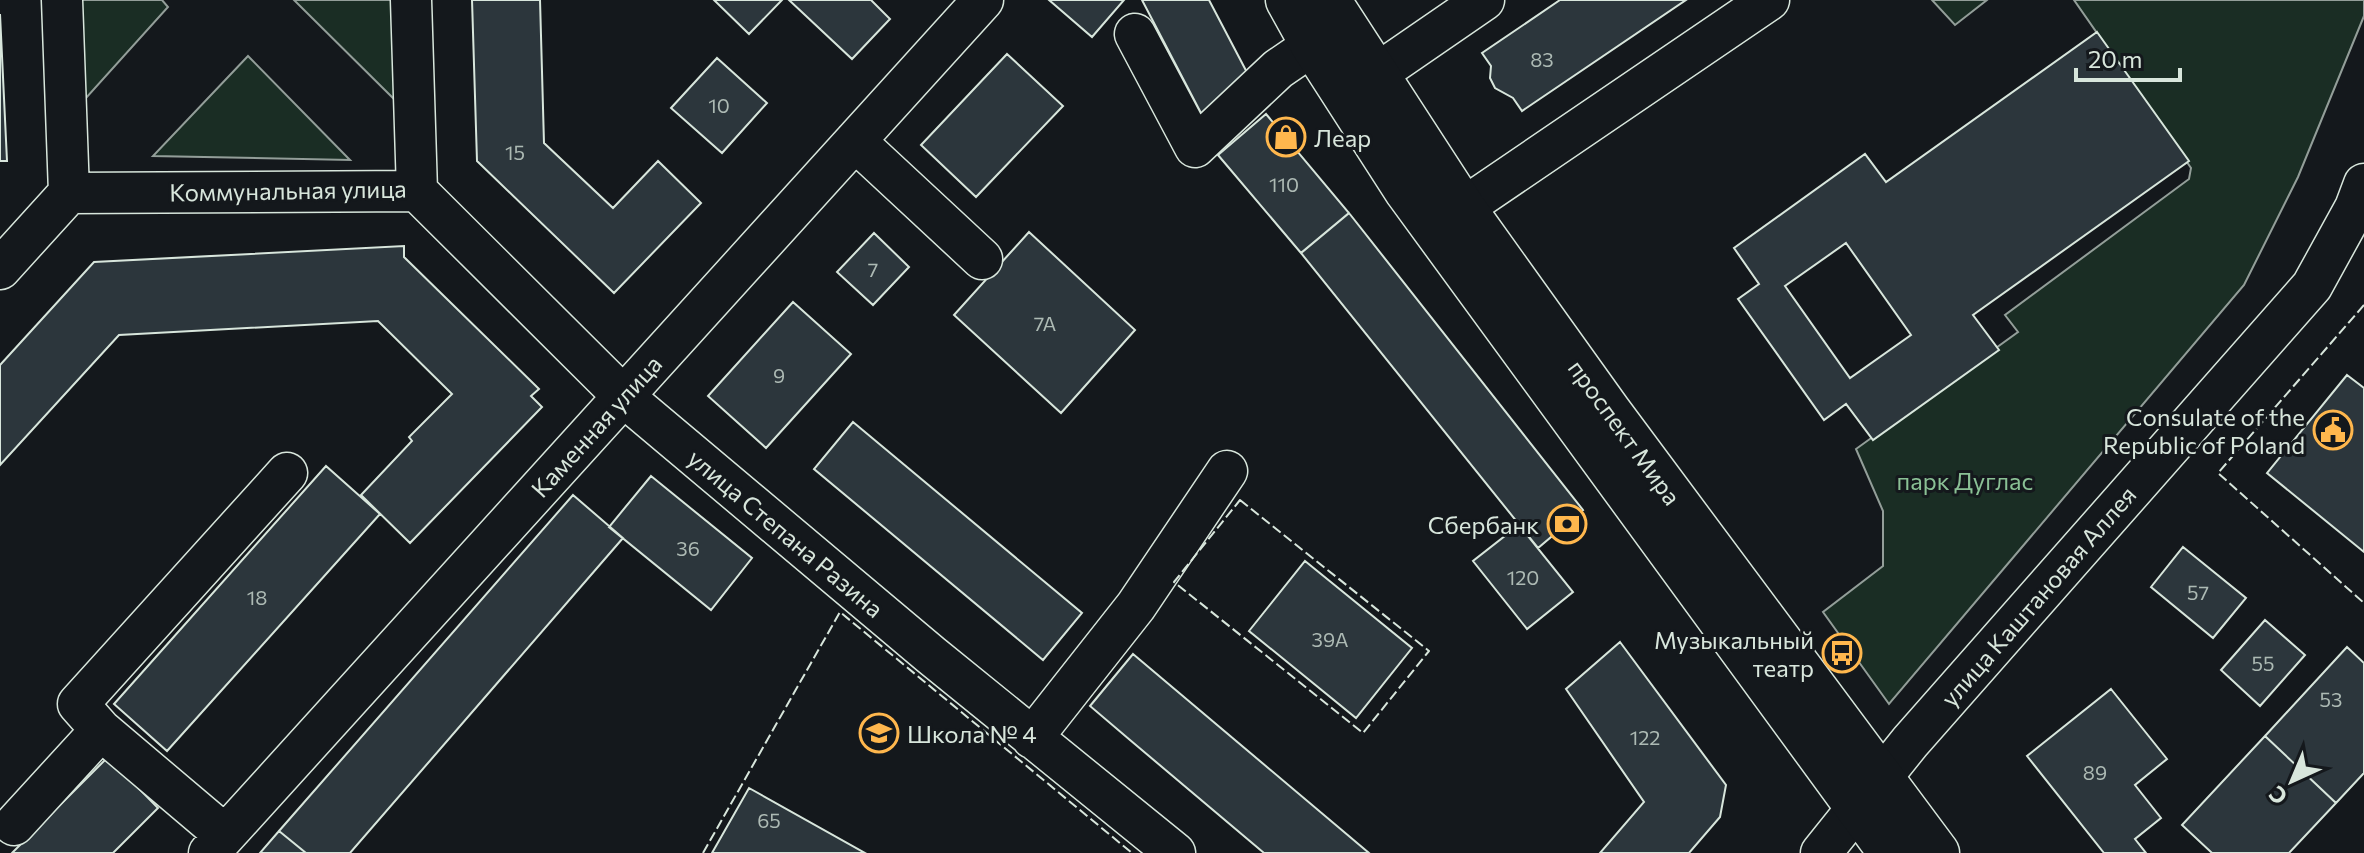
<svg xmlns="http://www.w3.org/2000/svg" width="2364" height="853" viewBox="0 0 2364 853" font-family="Commissioner,sans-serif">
	<rect width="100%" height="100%" fill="#14181c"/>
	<path fill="#1a2d24" stroke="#939e99" stroke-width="2" d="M75 0H162L168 7 77 108Z
		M294 0H398L399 104Z
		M1932 0H1987L1955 25Z
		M2074 0H2364V16L2298 177 2244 285 1889 704 1823 612 1883 566V511L1856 449 2018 332 2005 315 2189 179 2191 168Z
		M248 56 350 160 153 156Z"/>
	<path fill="#2c363c" stroke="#d8e6dc" stroke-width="2" fill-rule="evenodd" d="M472 0H540L544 143 613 208 658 161 701 203 614 293 477 161Z
		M714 0H782L749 34Z
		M789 0H871L890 19 852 59Z
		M1049 0H1124L1092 37Z
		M1142 0H1209L1252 82 1202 115Z
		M1560 0H1686L1522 111 1513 98 1495 88 1490 78 1491 66 1482 53Z
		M0 14 7 161H0Z
		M2097 32 2189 161 1973 315 1999 350 1873 440 1846 404 1824 420 1738 299 1759 284 1734 248 1865 154 1886 182ZM1846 243 1911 335 1850 378 1785 286Z
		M1007 54 1063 106 976 197 921 145Z
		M717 58 767 103 722 153 671 108Z
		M1266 114 1349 213 1301 253 1218 155Z
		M1349 213 1583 510 1538 548 1301 253Z
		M1029 232 1135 330 1061 413 954 315Z
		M874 233 909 267 873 305 837 272Z
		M404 246V257L539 389 531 396 542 407 410 543 361 495 412 441 409 437 452 394 378 321 119 335 0 465V365L94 262Z
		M793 302 851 354 766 448 708 396Z
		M2347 375 2364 388V552L2267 473Z
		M853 422 1082 613 1043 660 814 469Z
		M326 466 380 514 167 751 114 704Z
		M651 476 752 558 711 610 609 527Z
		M573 495 623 538 350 853H306L279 831Z
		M1519 525 1573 592 1527 629 1473 561Z
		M2183 547 2246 598 2213 638 2151 587Z
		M1305 561 1412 648 1356 718 1249 631Z
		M2265 620 2305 655 2260 706 2221 670Z
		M1620 642 1726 785 1720 817 1689 853H1600L1644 802 1566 689Z
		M2347 647 2364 663V773L2336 803 2265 736Z
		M1133 654 1369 853H1264L1130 740 1090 706Z
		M2111 689 2167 759 2135 785 2161 818 2135 839 2146 853H2104L2027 756Z
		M2265 736 2336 803 2289 853H2212L2182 825Z
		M108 757 158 808 113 853H12Z
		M749 788 865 853H712Z
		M279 831 306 853H260Z"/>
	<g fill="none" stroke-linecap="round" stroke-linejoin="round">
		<g stroke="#d8e6dc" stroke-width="43">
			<path id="minor" d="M62 0 69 193 417 191
				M411 0 417 191
				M1135 34 1195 147 1278 69 1313 45
				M1375 75 1484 0
				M855 141 982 259
				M417 191 623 396 931 655 1175 853
				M1463 208 1769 0
				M0 269 69 193
				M101 730 78 704 287 473
				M1032 738 1136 606 1227 471
				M14 825 101 730 225 835
				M209 853 983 0
				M1821 853 1910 742 2312 286 2355 208 2364 184"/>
		</g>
		<g stroke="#d8e6dc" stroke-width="47">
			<path id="major" d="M1288 0 1313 45 1407 191 1891 853
				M1328 0 1463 208 1609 412 1937 853"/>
		</g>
		<use href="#minor" stroke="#14181c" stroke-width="40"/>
		<use href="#major" stroke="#14181c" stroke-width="44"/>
		<path stroke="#d8e6dc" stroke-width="2" stroke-dasharray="10 4" stroke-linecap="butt" d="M2364 305 2218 473 2364 603
			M1240 500 1429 651 1363 733 1174 582Z
			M703 853 840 612 1132 853"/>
	</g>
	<defs>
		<g id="shop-ring" transform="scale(2)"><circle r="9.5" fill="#14181c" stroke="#ffb74d" stroke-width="1.5"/><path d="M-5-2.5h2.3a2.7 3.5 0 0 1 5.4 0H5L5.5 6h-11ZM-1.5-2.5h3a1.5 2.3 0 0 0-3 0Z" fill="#ffb74d"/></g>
		<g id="civic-ring" transform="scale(2)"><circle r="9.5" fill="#14181c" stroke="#ffb74d" stroke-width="1.5"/><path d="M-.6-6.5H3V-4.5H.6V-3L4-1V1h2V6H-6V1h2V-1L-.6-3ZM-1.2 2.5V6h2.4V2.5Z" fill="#ffb74d"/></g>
		<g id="bank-ring" transform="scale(2)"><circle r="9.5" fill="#14181c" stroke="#ffb74d" stroke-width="1.5"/><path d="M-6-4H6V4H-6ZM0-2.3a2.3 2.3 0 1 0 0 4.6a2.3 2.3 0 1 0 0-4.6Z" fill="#ffb74d"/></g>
		<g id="bus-ring" transform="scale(2)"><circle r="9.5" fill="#14181c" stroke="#ffb74d" stroke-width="1.5"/><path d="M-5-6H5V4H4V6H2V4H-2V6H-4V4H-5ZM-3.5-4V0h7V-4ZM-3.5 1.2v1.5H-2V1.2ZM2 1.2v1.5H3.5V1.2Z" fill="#ffb74d"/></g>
		<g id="school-ring" transform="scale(2)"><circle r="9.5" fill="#14181c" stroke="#ffb74d" stroke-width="1.5"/><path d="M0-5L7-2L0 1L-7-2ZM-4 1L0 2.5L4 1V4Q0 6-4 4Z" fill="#ffb74d"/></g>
	</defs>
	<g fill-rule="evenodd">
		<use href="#shop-ring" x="1286" y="137"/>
		<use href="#civic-ring" x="2333" y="430"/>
		<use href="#bank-ring" x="1567" y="524"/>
		<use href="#bus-ring" x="1842" y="653"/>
		<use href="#school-ring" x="879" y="733"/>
	</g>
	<g text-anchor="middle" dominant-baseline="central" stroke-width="6" stroke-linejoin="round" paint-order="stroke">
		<g font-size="20" fill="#adbab4">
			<text x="1542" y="59">83</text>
			<text x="719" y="105">10</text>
			<text x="515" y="152">15</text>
			<text x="1284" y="184">110</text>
			<text x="873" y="269">7</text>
			<text x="1045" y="323">7А</text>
			<text x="779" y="375">9</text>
			<text x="688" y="548">36</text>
			<text x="1523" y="577">120</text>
			<text x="2198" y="592">57</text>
			<text x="257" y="597">18</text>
			<text x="1330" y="639">39А</text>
			<text x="2263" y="663">55</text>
			<text x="2331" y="699">53</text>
			<text x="1645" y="737">122</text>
			<text x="2095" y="772">89</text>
			<text x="769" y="820">65</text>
		</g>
		<g font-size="24" fill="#d8e6dc" stroke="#14181c" text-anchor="end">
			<text x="1314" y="137" text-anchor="start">Леар</text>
			<text x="2305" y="416">Consulate of the<tspan x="2305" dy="28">Republic of Poland</tspan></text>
			<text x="1539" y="524">Сбербанк</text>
			<text x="1814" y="639">Музыкальный<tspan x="1814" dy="28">театр</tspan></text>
			<text x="907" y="733" text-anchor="start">Школа № 4</text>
		</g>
		<g font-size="24" fill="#d8e6dc" stroke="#14181c">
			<text transform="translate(288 190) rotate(-1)">Коммунальная улица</text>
			<text transform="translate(596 426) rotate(-48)">Каменная улица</text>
			<text transform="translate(1625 432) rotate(54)">проспект Мира</text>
			<text transform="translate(786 533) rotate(40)">улица Степана Разина</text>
			<text transform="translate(2038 596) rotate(-49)">улица Каштановая Аллея</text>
		</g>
		<g font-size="24" fill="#8ac095" stroke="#14181c">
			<text x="1965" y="480">парк Дуглас</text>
		</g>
	</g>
	<g transform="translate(2292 781) rotate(224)" stroke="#14181c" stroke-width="6" paint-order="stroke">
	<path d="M0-6L14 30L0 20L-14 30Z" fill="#d8e6dc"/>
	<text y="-12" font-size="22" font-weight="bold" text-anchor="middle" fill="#d8e6dc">С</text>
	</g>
	<path d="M2076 68v12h104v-12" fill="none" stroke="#d8e6dc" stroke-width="4"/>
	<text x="2088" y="68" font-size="24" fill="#d8e6dc" stroke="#14181c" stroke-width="6" paint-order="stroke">20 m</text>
</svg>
